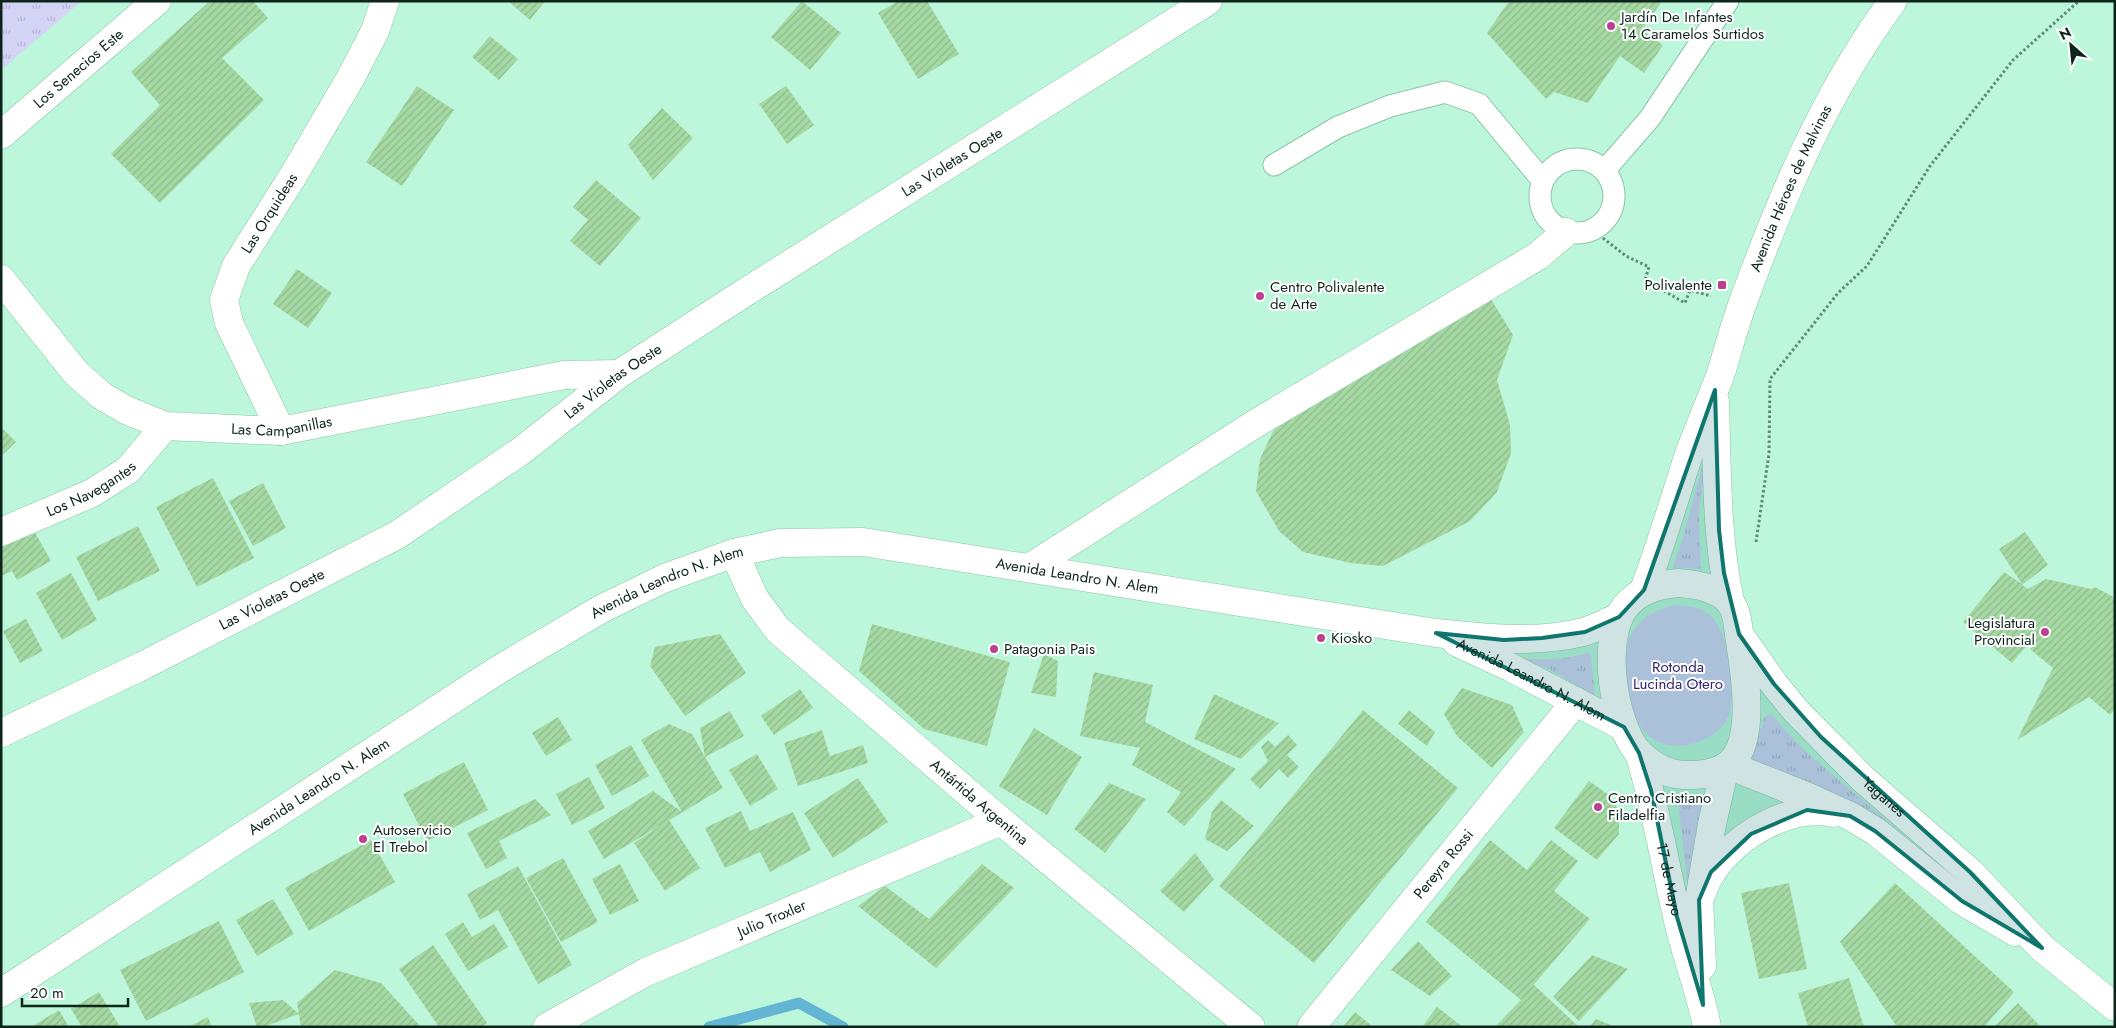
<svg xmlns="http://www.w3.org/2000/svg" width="2116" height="1028" viewBox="0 0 2116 1028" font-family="Jost,sans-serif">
	<defs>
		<pattern id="grass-tufts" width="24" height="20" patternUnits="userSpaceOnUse" patternTransform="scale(1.25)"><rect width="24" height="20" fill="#d3d4f6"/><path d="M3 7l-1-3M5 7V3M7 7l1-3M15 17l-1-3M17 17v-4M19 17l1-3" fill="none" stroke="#b4b6d2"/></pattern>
		<pattern id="building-hatch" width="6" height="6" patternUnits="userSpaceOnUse" patternTransform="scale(1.25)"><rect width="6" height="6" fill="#a5d9a3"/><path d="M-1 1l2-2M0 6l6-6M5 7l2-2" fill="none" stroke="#8dba8c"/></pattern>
	</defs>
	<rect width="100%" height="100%" fill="#bcf7db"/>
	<path fill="url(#grass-tufts)" d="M1 1H82L1 70Z
		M1706 452 1699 514 1701 569 1674 568 1673 566 1682 541Z
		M1588 653 1591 654 1595 694 1593 695 1549 669 1515 657C1541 661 1563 660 1588 653Z
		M1771 714 1803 749 1966 889 1876 817 1820 787 1751 761 1750 759 1765 716Z
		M1700 797 1703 802 1691 859 1690 910 1678 800 1679 799Z"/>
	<path fill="#d3d4f6" d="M1676 605C1689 606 1702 607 1711 616 1730 635 1736 686 1730 711 1725 733 1698 746 1676 746 1636 744 1627 702 1626 669 1626 660 1625 651 1628 642 1636 620 1654 609 1676 605Z"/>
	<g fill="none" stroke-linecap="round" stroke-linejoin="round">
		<path stroke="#62b5d3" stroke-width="11" d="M709 1027 799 1003 843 1027"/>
	</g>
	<path fill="url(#building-hatch)" d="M210 1H253L268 18 222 58 264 100 160 203 111 154 160 105 131 72Z
		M508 1H545L530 20Z
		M802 1 841 33 810 70 771 37Z
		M898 1H927L959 54 918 79 878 13Z
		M1509 1H1662L1642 30 1663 45 1644 73 1620 56 1588 103 1554 92 1546 99 1487 33Z
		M490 36 518 59 499 80 472 57Z
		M417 86 454 110 402 186 366 162Z
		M786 86 814 125 787 144 759 104Z
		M662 108 693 138 653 180 628 145Z
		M596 180 641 218 600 266 570 241 588 220 573 207Z
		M297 269 332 293 308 328 273 304Z
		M1491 299 1513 335 1497 380 1510 425 1511 453 1497 492 1470 521 1383 566 1351 563 1303 552 1279 531 1256 491 1260 459 1275 427Z
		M1 427 16 442 1 456Z
		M213 478 254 558 197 587 156 507Z
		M263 483 286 528 253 546 229 501Z
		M138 526 160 571 98 601 76 557Z
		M33 529 51 561 17 580 12 571 1 576V547Z
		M2025 532 2048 565 2022 585 2028 589 2046 579 2091 589 2095 587 2115 598V709L2110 715 2089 697 2017 740 2053 668 2030 649 2034 645 2030 642 2012 663 1963 622 2004 572 2022 584 1999 549Z
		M71 573 97 620 62 640 36 593Z
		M26 619 43 651 20 663 3 631Z
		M872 624 1010 662 987 746 924 729 859 671Z
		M720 634 746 673 685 716 650 666 655 647Z
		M1044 654 1058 661 1056 697 1031 693Z
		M1094 672 1153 685 1145 722 1236 769 1184 826 1167 812 1181 792 1132 765 1140 748 1080 736Z
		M1462 688 1512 705 1524 732 1492 768 1457 736 1444 714Z
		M800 689 813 708 774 735 761 716Z
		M1214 694 1279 723 1241 759 1194 739Z
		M1363 710 1458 788 1314 963 1219 886Z
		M1409 710 1435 732 1427 746 1398 724Z
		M730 711 744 736 705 757 723 788 604 859 588 831 653 791 682 812 641 740 669 724 692 734 705 757 700 728Z
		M558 717 572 740 546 756 532 733Z
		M1034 728 1082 757 1047 815 999 786Z
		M822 730 830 756 863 745 868 763 798 786 784 743Z
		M1288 735 1297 745 1287 755 1299 767 1288 778 1279 769 1260 789 1250 779 1268 761 1261 747 1268 740 1275 747Z
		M631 745 649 776 612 796 595 765Z
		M757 754 778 789 750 806 729 770Z
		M464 762 488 810 427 841 403 794Z
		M589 777 605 808 572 825 556 794Z
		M858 778 888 822 833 858 804 813Z
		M1589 781 1609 795 1619 811V834L1597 860 1554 828Z
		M1109 783 1146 799 1105 853 1074 829Z
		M535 799 551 815 499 841 507 858 486 869 467 833Z
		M1221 800 1254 826 1227 851 1205 839 1212 812Z
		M741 811 750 831 793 812 811 850 770 872 760 852 725 868 705 828Z
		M669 820 700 868 665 891 634 843Z
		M371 840 395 882 309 931 285 888Z
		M1490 840 1527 870 1551 840 1578 861 1554 891 1590 919 1530 989 1534 985 1579 1027H1495L1521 1000 1426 922Z
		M1195 853 1214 879 1184 912 1160 891Z
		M563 858 598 922 561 942 526 878Z
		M620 864 639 901 610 915 592 879Z
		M982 864 1014 888 936 968 858 906 885 886 929 919Z
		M518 866 572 965 538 984 498 910 480 920 467 894Z
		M1789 883 1807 969 1759 979 1741 893Z
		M1895 883 2014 992 1984 1027H1897L1840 942Z
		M273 899 294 934 257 956 236 920Z
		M219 921 244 972 146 1021 120 970Z
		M463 922 472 937 494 924 508 947 468 971 445 934Z
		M1418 941 1452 976 1430 996 1391 970Z
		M433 945 487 1023 481 1027H439L399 969Z
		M1592 955 1628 969 1579 1021 1553 997Z
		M335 970 381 983 421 1027H301L297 1003Z
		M1849 978 1864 1027H1808L1798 993Z
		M99 992 120 1027H82L71 1009Z
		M283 1000 299 1014 263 1027H257L249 1003Z
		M2018 1003 2041 1027H1994Z
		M1437 1007 1463 1027H1422Z
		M59 1010 69 1027H31Z
		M1355 1012 1373 1027H1343Z
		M208 1017 212 1027H188Z
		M1596 1019 1611 1025 1609 1027H1589Z"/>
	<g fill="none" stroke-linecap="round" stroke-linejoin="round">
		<g stroke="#8bc5aa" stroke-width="23">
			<path id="service" d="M1540 196a37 37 0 1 1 74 0a37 37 0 1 1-74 0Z
				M1274 165 1338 127 1390 106 1445 92 1479 104 1542 180
				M1605 170 1650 118 1728 1"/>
		</g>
		<g stroke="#8bc5aa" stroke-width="29">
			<path id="pedestrian" d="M1029 568 1258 422 1538 256 1566 232"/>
		</g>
		<g stroke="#8bc5aa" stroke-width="29">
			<g id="minor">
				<path id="s1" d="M1 135 157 1"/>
				<path id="s2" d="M1 279 76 373 102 396 126 410 165 426 281 431 564 375 619 374"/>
				<path id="s3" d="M281 431 229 323 224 300 236 266 293 176 350 79 375 31 385 1"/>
				<path id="s4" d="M1 532 92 493 128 470 165 426"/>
				<path id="s5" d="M734 553 755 599 778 630 1001 821 1251 1027"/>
				<path id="s6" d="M1 733 142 666 397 535 521 451 619 374 741 295 1208 1"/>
				<path id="s7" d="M547 1027 646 972 1001 821"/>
				<path id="s8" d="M1311 1027 1576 701"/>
			</g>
		</g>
		<g stroke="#8bc5aa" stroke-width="29">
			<g id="secondary">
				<path id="s9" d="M1639 753C1656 807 1664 861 1677 916 1685 954 1700 989 1707 1027"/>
				<path d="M1702 966 1699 900 1712 824 1725 767"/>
			</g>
		</g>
		<g stroke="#8bc5aa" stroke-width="29">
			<g id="primary">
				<path id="s10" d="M1739 634 1774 684 1796 711 1863 779 1970 872 2042 948 2115 1007"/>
				<path d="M1728 765 1806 796 1850 816 1875 831 1962 901 2015 932"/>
				<path d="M1699 900C1703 891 1706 880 1712 872 1736 835 1789 804 1833 813"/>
			</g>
		</g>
		<g stroke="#8bc5aa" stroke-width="29">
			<g id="trunk">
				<path d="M1715 402C1717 469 1716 537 1730 602"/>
				<path d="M1678 583C1695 584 1718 588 1730 602 1737 611 1738 624 1739 635 1744 666 1755 731 1735 758 1726 771 1706 775 1691 775 1671 776 1654 768 1640 754 1613 726 1600 639 1625 607 1639 590 1657 585 1678 583Z"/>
				<path id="s11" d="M1644 590C1661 545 1674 500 1689 454 1699 427 1711 400 1721 373 1728 350 1734 327 1742 305 1781 198 1825 93 1893 1"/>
				<path id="s12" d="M1456 642 1510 667 1624 727"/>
				<path id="s13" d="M1 993 498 670 603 608 665 578 734 553 780 543 863 542 1436 633C1485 638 1535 644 1583 632 1595 629 1608 622 1619 617"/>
			</g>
		</g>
		<path stroke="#5f8875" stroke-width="3" stroke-dasharray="2.5 2.5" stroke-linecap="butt" d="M1599 235 1626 256 1649 267 1645 280 1685 303 1690 290 1711 296
			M1756 542 1769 454 1770 379 1838 293 1867 266 1930 166 2013 60 2079 1"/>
		<use href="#service" stroke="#fff" stroke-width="21"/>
		<use href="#pedestrian" stroke="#fff" stroke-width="28"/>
		<use href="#minor" stroke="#fff" stroke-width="28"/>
		<use href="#secondary" stroke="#fff" stroke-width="28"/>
		<use href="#primary" stroke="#fff" stroke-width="28"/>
		<use href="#trunk" stroke="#fff" stroke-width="28"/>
	</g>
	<path fill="#0f766e" fill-opacity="0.2" stroke="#0f766e" stroke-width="4" stroke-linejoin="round" d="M1715 390 1719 530 1724 573 1739 634 1774 684 1821 737 1970 872 2042 948 1962 901 1875 831 1850 816 1807 810 1751 834 1711 872 1699 900 1703 1005 1677 917 1651 790 1639 753 1624 727 1436 633 1504 640 1542 638 1585 632 1619 617 1644 590Z"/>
	<g fill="#bb4091" stroke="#fff" stroke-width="2">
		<circle cx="1611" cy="26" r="5"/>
		<rect x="1717" y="280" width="10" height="10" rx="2.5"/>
		<circle cx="1260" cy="296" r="5"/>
		<circle cx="2045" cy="632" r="5"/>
		<circle cx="1321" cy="638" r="5"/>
		<circle cx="994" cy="649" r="5"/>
		<circle cx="1598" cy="807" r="5"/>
		<circle cx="363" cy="839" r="5"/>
	</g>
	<g text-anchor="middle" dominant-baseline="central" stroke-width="4" stroke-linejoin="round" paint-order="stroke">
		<g font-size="15" fill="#0d251b" stroke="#fff" text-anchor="start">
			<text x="1621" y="17">Jardín De Infantes<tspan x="1621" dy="17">14 Caramelos Surtidos</tspan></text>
			<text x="1712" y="285" text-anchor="end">Polivalente</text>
			<text x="1270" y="287">Centro Polivalente<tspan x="1270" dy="17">de Arte</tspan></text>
			<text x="2035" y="623" text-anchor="end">Legislatura<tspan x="2035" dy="17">Provincial</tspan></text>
			<text x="1331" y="638">Kiosko</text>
			<text x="1004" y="649">Patagonia Pais</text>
			<text x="1608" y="798">Centro Cristiano<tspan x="1608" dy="17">Filadelfia</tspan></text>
			<text x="373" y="830">Autoservicio<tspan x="373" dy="17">El Trebol</tspan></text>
		</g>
		<g font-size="15" fill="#0d251b" stroke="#fff">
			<text stroke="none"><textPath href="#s1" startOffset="102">Los Senecios Este</textPath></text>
			<text stroke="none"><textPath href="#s6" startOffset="1112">Las Violetas Oeste</textPath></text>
			<text stroke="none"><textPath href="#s11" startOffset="428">Avenida Héroes de Malvinas</textPath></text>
			<text stroke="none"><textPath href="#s3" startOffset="242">Las Orquideas</textPath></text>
			<text stroke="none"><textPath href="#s6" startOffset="708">Las Violetas Oeste</textPath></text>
			<text stroke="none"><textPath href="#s2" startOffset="342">Las Campanillas</textPath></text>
			<text stroke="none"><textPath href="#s4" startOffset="100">Los Navegantes</textPath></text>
			<text stroke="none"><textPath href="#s13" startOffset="1204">Avenida Leandro N. Alem</textPath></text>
			<text stroke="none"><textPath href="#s13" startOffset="784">Avenida Leandro N. Alem</textPath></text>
			<text stroke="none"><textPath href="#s6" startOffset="302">Las Violetas Oeste</textPath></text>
			<text stroke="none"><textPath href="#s12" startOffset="84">Avenida Leandro N. Alem</textPath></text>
			<text stroke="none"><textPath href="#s13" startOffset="379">Avenida Leandro N. Alem</textPath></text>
			<text stroke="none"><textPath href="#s10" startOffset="219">Yaganes</textPath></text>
			<text stroke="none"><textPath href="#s5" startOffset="354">Antártida Argentina</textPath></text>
			<text stroke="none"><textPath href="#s8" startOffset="210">Pereyra Rossi</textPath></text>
			<text stroke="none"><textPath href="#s9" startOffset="130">17 de Mayo</textPath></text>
			<text stroke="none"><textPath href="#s7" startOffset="250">Julio Troxler</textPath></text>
		</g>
		<g font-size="15" fill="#2f246d" stroke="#fff">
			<text x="1678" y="667">Rotonda<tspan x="1678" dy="17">Lucinda Otero</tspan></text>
		</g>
	</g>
	<rect width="2116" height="1028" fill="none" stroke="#0d251b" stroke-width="5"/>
	<g transform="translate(2071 45) rotate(333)" stroke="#ffffff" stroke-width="4" paint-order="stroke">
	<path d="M0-4L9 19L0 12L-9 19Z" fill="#0d251b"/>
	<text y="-8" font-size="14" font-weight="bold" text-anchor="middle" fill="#0d251b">N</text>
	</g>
	<path d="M22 998v8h106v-8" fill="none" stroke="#0d251b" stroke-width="2.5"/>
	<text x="30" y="998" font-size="15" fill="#0d251b" stroke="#ffffff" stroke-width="4" paint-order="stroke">20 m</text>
</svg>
